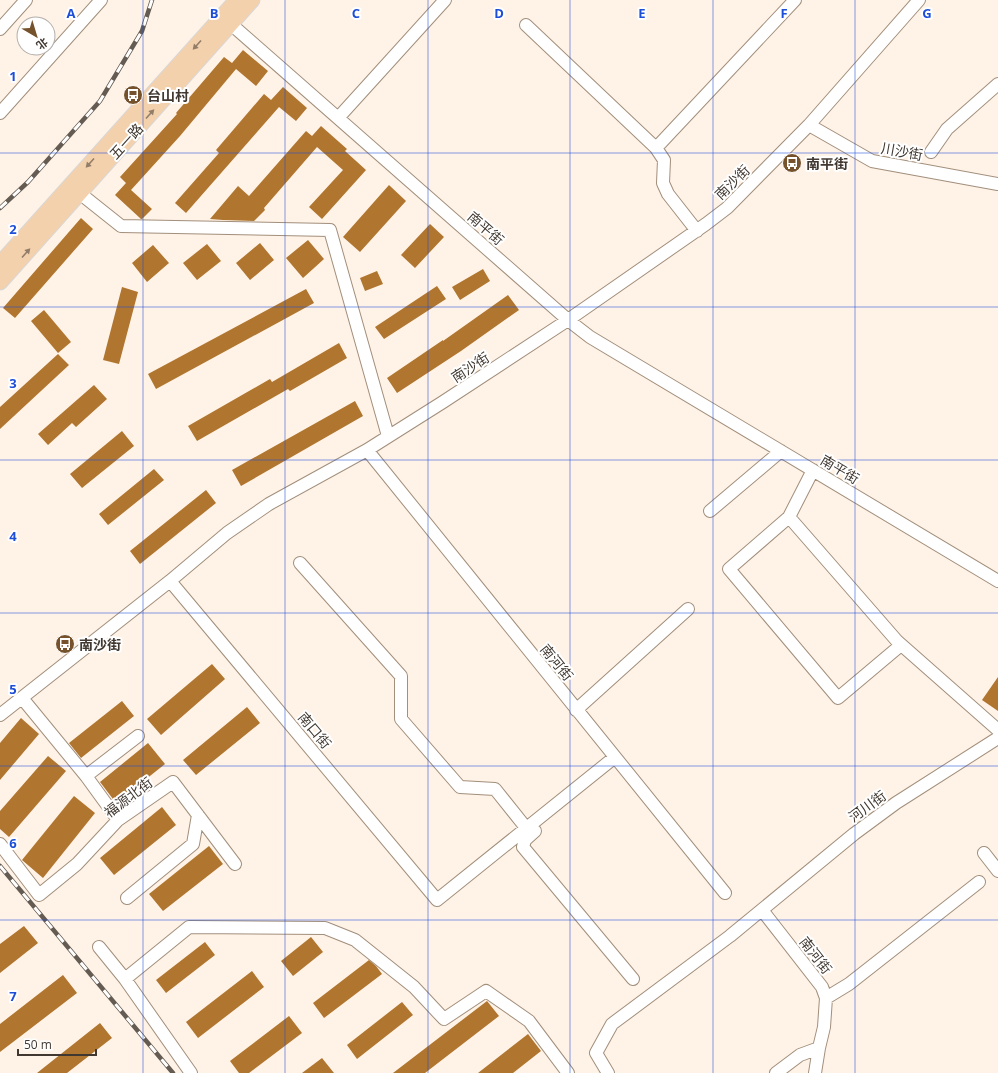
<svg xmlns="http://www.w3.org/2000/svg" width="998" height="1073" viewBox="0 0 998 1073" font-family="'Open Sans','Noto Sans SC',sans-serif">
	<rect width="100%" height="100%" fill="#fff2e6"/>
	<path fill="#b0752e" d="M243 50 268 71 256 86 236 69 180 136 131 190 152 209 142 219H141L115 195 126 183 120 177 177 114 176 113 224 57 232 63Z
		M283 87 307 108 296 121 279 107 186 213 175 203 219 153 216 150 264 94 271 100Z
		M321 126 347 149 345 151 366 170 322 219 309 207 343 170 317 147 264 208 265 210 254 221 223 220 210 219 238 186 249 196 306 131 312 136Z
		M389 185 406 201 360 252 343 237Z
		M81 218 93 229 15 318 3 308Z
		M430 224 444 237 415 268 401 255Z
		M308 240 324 259 303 278 286 258Z
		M260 243 274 260 250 280 236 263Z
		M207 244 221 261 197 280 183 263Z
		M153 245 169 263 147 282 132 263Z
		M483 269 490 281 460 300 452 287Z
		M377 271 383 284 365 291 360 278Z
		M437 286 446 299 384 339 375 327Z
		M122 287 138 292 119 364 103 360Z
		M306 289 314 303 156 389 148 374Z
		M508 295 519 310 461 351 397 393 387 378 443 340V341Z
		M44 310 71 342 58 353 31 321Z
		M339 343 347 358 290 391 288 389 197 441 188 426 270 379 272 382Z
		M58 354 69 365 0 429V407Z
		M94 385 107 399 76 427 72 423 48 445 38 434Z
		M355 401 363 416 241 486 232 470Z
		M122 431 134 446 82 488 70 474Z
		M154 469 164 480 108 525 99 514Z
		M206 490 216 503 140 564 130 551Z
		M212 664 225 679 161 735 147 719Z
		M998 677V711L982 700Z
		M122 701 134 716 81 758 69 743Z
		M247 707 260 723 196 775 183 760Z
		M21 718 39 734 0 780V743Z
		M148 743 165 764 116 803 100 782Z
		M48 756 66 771 9 837 0 829V811Z
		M74 796 95 813 43 878 22 860Z
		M162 807 176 825 114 875 100 858Z
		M209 846 223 864 163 911 149 894Z
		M24 926 38 943 0 973V944Z
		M311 937 323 952 293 976 281 961Z
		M205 942 215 955 166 993 156 980Z
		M369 960 376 966 382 974 324 1018 313 1003Z
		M252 971 264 987 198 1038 186 1022Z
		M63 975 77 993 0 1052V1024Z
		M487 1001 499 1016 425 1073H393Z
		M402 1002 413 1015 357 1059 347 1045Z
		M289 1016 302 1033 249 1073H239L230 1061Z
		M100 1023 112 1038 67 1073H37Z
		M528 1034 541 1051 513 1073H478Z
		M322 1058 334 1073H302Z"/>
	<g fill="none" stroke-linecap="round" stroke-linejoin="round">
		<g stroke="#a28f7c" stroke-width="14">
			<path id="minor" d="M224 18 568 320 590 337 998 581
				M526 25 656 148 664 160 663 183 668 194 697 231
				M0 29 26 0
				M0 113 101 0
				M338 118 445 0
				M809 125 872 161 998 184
				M656 148 795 0
				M931 152 947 129 998 84
				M72 187 121 226 330 230 388 436
				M367 450 725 893
				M813 470 789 517 729 569 838 698 901 645
				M710 511 781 451
				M789 517 897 641 998 730
				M300 563 401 676V719L460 787 495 789 527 829
				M170 581 437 900 615 757
				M22 698 86 776 138 736
				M576 710 688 609
				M0 715 170 581 227 533 269 504 367 450 443 402 568 320 706 224 727 208 809 125 919 0
				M86 776 118 820
				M535 831 525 840 523 847 633 979
				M0 844 39 895 77 864 118 820 173 782 235 864
				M984 853 998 871
				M127 898 193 844 198 815
				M762 910 822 987 826 998 824 1027 819 1048 815 1073
				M99 947 125 979 191 1073
				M125 979 189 927 325 928 355 940 414 987 444 1019 486 991 529 1021 568 1073
				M826 998 849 984 979 882
				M608 1073 596 1053 612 1024 730 936 854 834 896 803 998 738
				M776 1073 800 1055 819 1048"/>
		</g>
		<g stroke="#d9d7d6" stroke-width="17">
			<path id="major" d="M0 264 237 0
				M0 282 252 0"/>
		</g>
		<use href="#minor" stroke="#fff" stroke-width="12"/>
		<use href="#major" stroke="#f4d1ad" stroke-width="15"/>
		<g stroke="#645b52" stroke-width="4.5">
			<path id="rail" d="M0 208 28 182 100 101 142 31 152 0
				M0 866 173 1073"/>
		</g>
		<use href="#rail" stroke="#fff" stroke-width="3" stroke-dasharray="9" stroke-linecap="butt"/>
	</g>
	<defs><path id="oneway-solid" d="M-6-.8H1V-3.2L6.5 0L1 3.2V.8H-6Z"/></defs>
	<g fill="#927d69">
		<use href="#oneway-solid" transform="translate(197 45) rotate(132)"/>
		<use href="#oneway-solid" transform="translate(150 114) rotate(-48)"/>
		<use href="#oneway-solid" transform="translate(90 163) rotate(132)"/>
		<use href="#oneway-solid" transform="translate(26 253) rotate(-48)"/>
	</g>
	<path fill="none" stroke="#1d4ed8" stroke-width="1" stroke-opacity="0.55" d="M143 0V1073M285 0V1073M428 0V1073M570 0V1073M713 0V1073M855 0V1073M0 153H998M0 307H998M0 460H998M0 613H998M0 766H998M0 920H998"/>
	<defs>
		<g id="bus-disc" transform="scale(1)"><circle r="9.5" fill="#75522b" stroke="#fff"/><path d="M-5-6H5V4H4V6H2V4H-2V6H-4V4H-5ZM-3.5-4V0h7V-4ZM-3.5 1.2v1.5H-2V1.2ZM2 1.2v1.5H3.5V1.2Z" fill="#fff"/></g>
	</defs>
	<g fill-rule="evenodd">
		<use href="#bus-disc" x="133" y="95"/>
		<use href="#bus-disc" x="792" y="163"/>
		<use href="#bus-disc" x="65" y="644"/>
	</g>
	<g text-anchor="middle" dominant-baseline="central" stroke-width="4" stroke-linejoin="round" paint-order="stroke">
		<g font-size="14" font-weight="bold" fill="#413931" stroke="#fff" text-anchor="start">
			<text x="147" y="95">台山村</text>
			<text x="806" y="163">南平街</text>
			<text x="79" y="644">南沙街</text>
		</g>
		<g font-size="14" fill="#413931" stroke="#fff">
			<text transform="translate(126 141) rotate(-48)">五一路</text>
			<text transform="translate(902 151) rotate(10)">川沙街</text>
			<text transform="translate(732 182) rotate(-44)">南沙街</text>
			<text transform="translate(486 228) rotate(41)">南平街</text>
			<text transform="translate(470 367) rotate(-33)">南沙街</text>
			<text transform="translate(840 469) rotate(31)">南平街</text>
			<text transform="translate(557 662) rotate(51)">南河街</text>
			<text transform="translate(315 730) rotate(50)">南口街</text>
			<text transform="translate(128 797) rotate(-37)">福源北街</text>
			<text transform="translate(867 806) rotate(-36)">河川街</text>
			<text transform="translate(816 955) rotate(52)">南河街</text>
		</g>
	</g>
	<g font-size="13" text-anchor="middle" font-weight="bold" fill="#1d4ed8" stroke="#fff" stroke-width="4" stroke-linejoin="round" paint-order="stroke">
		<text x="71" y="18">A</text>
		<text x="214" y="18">B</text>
		<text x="356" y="18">C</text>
		<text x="499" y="18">D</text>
		<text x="642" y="18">E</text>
		<text x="784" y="18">F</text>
		<text x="927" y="18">G</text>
		<text x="13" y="81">1</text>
		<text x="13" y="234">2</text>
		<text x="13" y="388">3</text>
		<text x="13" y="541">4</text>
		<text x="13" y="694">5</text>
		<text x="13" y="848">6</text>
		<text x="13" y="1001">7</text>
	</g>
	<g transform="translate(36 36) rotate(142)"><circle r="19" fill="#ffffff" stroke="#b3b0ad"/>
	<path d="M0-3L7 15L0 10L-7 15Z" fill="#75522b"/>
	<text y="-6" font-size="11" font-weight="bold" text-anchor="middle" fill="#413931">北</text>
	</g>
	<path d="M18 1049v6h78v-6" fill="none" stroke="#413931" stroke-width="2"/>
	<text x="24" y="1049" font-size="12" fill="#413931" stroke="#ffffff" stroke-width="3" paint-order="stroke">50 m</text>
</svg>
